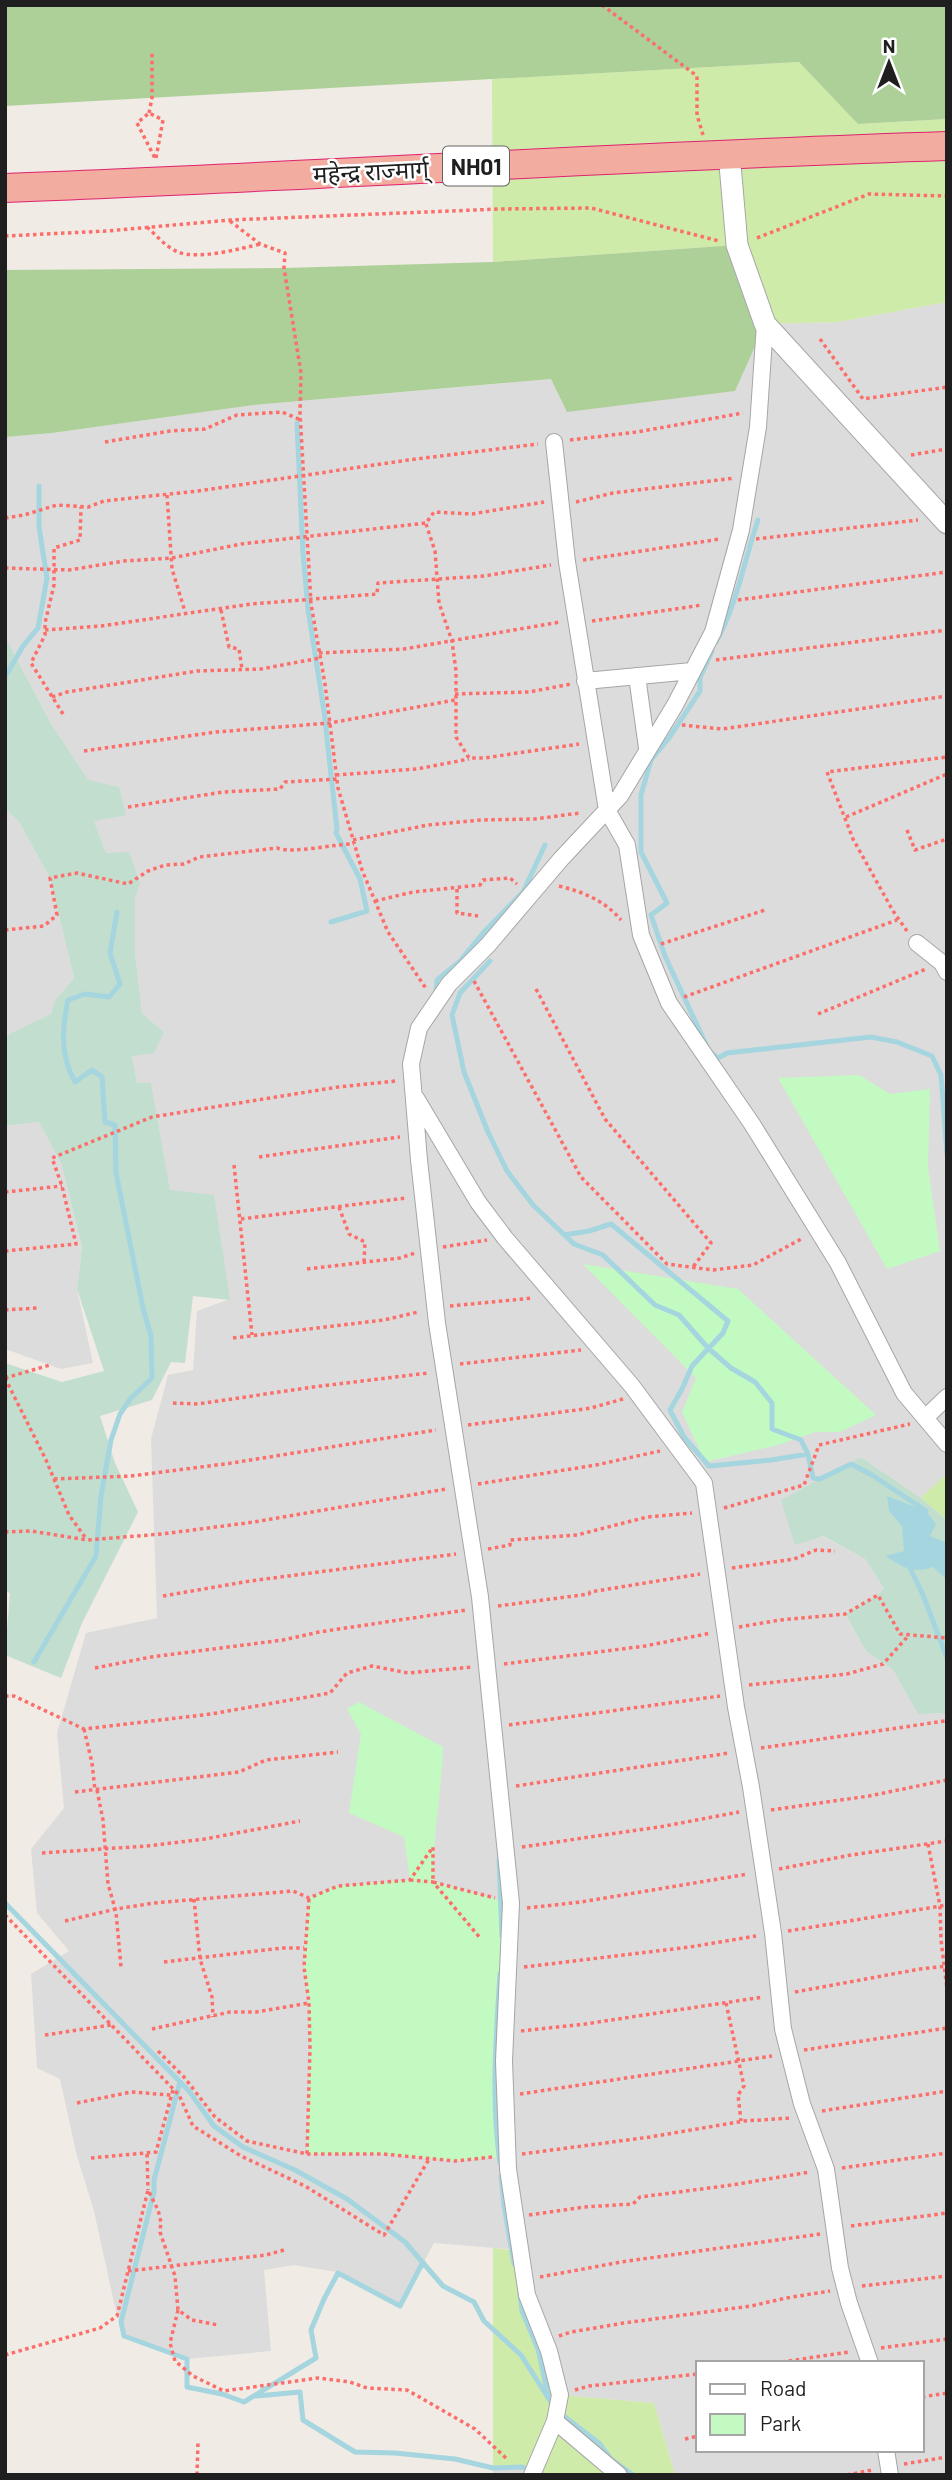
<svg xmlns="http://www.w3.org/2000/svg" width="952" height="2480" viewBox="0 0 952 2480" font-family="Barlow,'Noto Sans Devanagari',sans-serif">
	<rect width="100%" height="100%" fill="#f0ebe5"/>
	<path fill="#dddcdc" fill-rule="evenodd" d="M947 302V1473L921 1498 861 1457 820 1479 822 1536 865 1559 884 1589 878 1595 845 1615 866 1651 893 1670 918 1714 947 1713V2475H675L654 2403 560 2395 520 2250 434 2243 400 2306 337 2272 294 2265 264 2270 271 2351 187 2359 124 2336 121 2322 117 2316 94 2211 77 2156 60 2079 37 2068 31 1974 69 1951 37 1913 31 1849 64 1808 57 1733 86 1633 157 1618 151 1439 168 1375 193 1370 197 1311 230 1299 170 1191 151 1084H137L132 1056 164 1032 142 1013 135 952V897L106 853 94 821 88 781 50 722 8 642H5V437L52 433 254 405 552 379 567 411 734 391 765 324 838 322ZM698 2363H922V2450H698Z
		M5 808 19 822 50 878 74 978 54 1002 51 1014 9 1034 5 1041Z
		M39 1122 62 1166 82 1247 77 1289 93 1363 61 1369 5 1349V1126Z
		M522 2467 543 2475H493V2468Z"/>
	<path fill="#cfebaa" d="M799 62 859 124 947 119V302L838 322 765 324 737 245 493 262 492 79Z
		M947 1473V1520L921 1498Z
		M493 2248 520 2251 560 2395 654 2403 675 2475H543L522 2467 493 2468Z"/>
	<path fill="#add099" d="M5 5H947V119L858 124 799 62 5 106Z
		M737 245 765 324 735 391 567 412 551 379 254 405 52 433 5 437V270L284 268 493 262Z"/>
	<path fill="#c2decf" d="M5 642H8L50 722 88 780 119 787 126 815 94 821 106 853 129 852 140 883 135 897V952L142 1013 164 1032 154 1053 132 1056 137 1083H151L170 1190 214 1195 230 1300 193 1296 185 1363 171 1362 152 1400 100 1416 115 1463 138 1512 82 1623 61 1678 5 1655 10 1593 5 1591V1363L62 1382 104 1371 77 1289 82 1247 62 1166 39 1122 5 1126V1041L9 1034 51 1014 54 1002 74 978 50 878 19 822 5 808Z
		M861 1457 921 1498 947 1520V1713L918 1714 893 1670 866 1651 845 1614 878 1595 884 1589 865 1559 823 1536 795 1545 781 1500Z"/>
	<path fill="#c2fac2" d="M859 1075 890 1094 930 1089 928 1167 940 1251 887 1269 778 1078Z
		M583 1264 738 1289 876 1415 840 1432H815L778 1445 705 1462 682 1412 696 1378Z
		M359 1702 443 1747C442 1792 432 1836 434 1882L511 1903 507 2156 455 2161 383 2154H307L310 2048 309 2003 304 1967 309 1898 338 1886 410 1880 404 1837 349 1813 361 1734 347 1709Z"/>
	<path fill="#a5d5de" d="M887 1496 926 1511 936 1524 930 1536 947 1543V1580L933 1567C912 1574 903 1567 885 1556L904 1551 902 1526 889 1511Z"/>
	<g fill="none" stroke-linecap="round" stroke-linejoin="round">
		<path stroke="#a5d5de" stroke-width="5" d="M297 423 303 553 308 609 324 711 337 829 336 833 360 879 367 911 331 922
			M716 642C737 605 744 561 758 520
			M712 651 700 678V691L669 738 651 760 641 795V852L667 903 651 915 665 956 709 1051 718 1058 727 1053 871 1037 897 1042 932 1056 941 1075 947 1154
			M5 677 23 646 38 628 47 578 39 527V486
			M490 961 460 993 452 1015 464 1072 488 1132 507 1171 533 1205 574 1244 603 1255 655 1305 679 1315 708 1348 731 1368 755 1382 772 1403V1429L801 1440 808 1454 813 1478 820 1479 851 1464 872 1475 926 1511
			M436 992 437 980 459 962 484 932 523 892 545 845
			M564 1235 589 1231 611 1224 728 1321 723 1333 692 1366 682 1389 670 1410 684 1437 709 1466 771 1460 808 1454
			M908 1564 923 1595 947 1658
			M34 1662 96 1556 101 1496 111 1440 120 1414 131 1398 152 1378 151 1336 143 1308 116 1173 115 1125 105 1122 102 1077 92 1070 75 1082C60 1056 62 1028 68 1000L85 994 109 997 120 984 110 953 117 912
			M499 1859 502 1936
			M5 1903 189 2091 214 2126 243 2147 295 2170 347 2199 405 2242 443 2286 474 2302 484 2321 521 2355 554 2407
			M500 1974C496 2037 491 2100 500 2163
			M180 2082 154 2180V2192L121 2322 124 2336 187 2359V2387L222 2394 244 2402 316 2358 311 2330 324 2299 338 2273 400 2306 423 2262
			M501 2176 504 2205 514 2264
			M520 2294 522 2311 538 2349 548 2395
			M257 2396 300 2392 303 2420 355 2452 395 2453 455 2459 493 2468 522 2467 543 2475
			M561 2414 599 2443 611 2459 633 2475"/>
		<g stroke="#a6a6a6" stroke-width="18">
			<path id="minor" d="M554 442 567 562 607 810 627 845 641 935 669 1003 752 1124 838 1263 904 1393 947 1444
				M637 676 647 748
				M585 681 692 671
				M917 943 942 963 947 972
				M416 1098 478 1202 505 1238 632 1386 704 1483 736 1707 751 1787 773 1933 783 2029 802 2104 826 2169 840 2268 849 2303 870 2363
				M925 1418 947 1397
				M555 2421 619 2475
				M886 2450 890 2475
				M532 2475 555 2421 560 2395 549 2351 527 2295 508 2169 504 2061 511 1903 480 1597 437 1323 419 1160 411 1064 419 1028 449 984 488 945 561 859 620 796 675 705 713 632 741 530 758 427 765 324"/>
		</g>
		<g stroke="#a6a6a6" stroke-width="23">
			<path id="tertiary" d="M729 153 737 245 765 324 947 523"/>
		</g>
		<g stroke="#de2270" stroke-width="30">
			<path id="trunk" d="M5 188C319 176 633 156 947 146"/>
		</g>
		<path stroke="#fc6e6a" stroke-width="3.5" stroke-dasharray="3.5 3.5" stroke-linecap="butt" d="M602 5 697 76V115L703 135
			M149 113 152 98V52
			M156 158 163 120 149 113 137 123 156 160
			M230 221 260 244 285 253 284 268 301 373 300 413 311 604 325 684 338 788 362 870 388 932 427 990
			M147 227C157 236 166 247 178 252 197 260 240 249 260 244
			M5 236 107 231 230 220 499 209 591 208 719 241
			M757 238 869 194 947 196
			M820 339 863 399 947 387
			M570 440 637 432 743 413
			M105 442 170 431 205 429 237 415 282 412 301 420
			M911 455 947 449
			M167 495 172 569 186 615
			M576 502 613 493 735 478
			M5 518 24 515 57 505 88 507 104 501 198 491 408 460 538 444
			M426 524 435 551 439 603 452 641 456 671V737L469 758H484L579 744
			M756 539 918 520
			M583 560 720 539
			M5 568 69 570 124 561 172 558 241 544 426 523 434 512 472 514 544 502
			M738 600 947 572
			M221 610 229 647 239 649 242 669
			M592 621 702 605
			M45 630 101 626 251 604 377 594 378 583 484 576 551 565
			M319 653 404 649 560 622
			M716 660 947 630
			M455 694 529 692 571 684
			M52 697 67 692 197 671 261 669 320 658
			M63 714 31 663 45 635V623L54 585V548L80 540 81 507
			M682 725 722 729 947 696
			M84 751 216 732 330 723 455 700
			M336 775 417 769 469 759
			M128 807 223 792 280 789 285 782 337 779
			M846 817 947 774
			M907 830 915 850 947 839
			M353 840 428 825 481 820 535 819 580 813
			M559 886C583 892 604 900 621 920
			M457 889V913L478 916
			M375 901 413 892 480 885 483 880 510 878 517 884
			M5 930 44 926 57 915 50 878 77 873 128 884 148 871 165 865 184 864 199 857 277 848C295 854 332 844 354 844
			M907 931 893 911 853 839 827 772 947 757
			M661 944 765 910
			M474 981 581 1177 667 1264 713 1270 753 1265 803 1238
			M536 989 605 1119 711 1243 693 1267
			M684 997 897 920
			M818 1014 926 969
			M259 1157 400 1137
			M234 1165 252 1335
			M5 1192 62 1186
			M339 1207 349 1234 365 1242 364 1261
			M241 1219 406 1198
			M443 1247 487 1240
			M5 1251 76 1244 62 1186 52 1158 152 1117 338 1087 396 1081
			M307 1269 400 1258 415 1253
			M450 1306 533 1298
			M5 1310 37 1308
			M233 1338 384 1320 418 1312
			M460 1364 581 1350
			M5 1378 46 1460 69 1515 87 1540
			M5 1378 50 1365
			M173 1403 198 1404 313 1387 428 1373
			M468 1425 591 1408 623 1399
			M54 1479 131 1476 232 1463 436 1430
			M478 1484 596 1465 660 1451
			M724 1508 804 1485 819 1445 910 1424
			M5 1532 31 1531 87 1540 162 1534 254 1522 446 1489
			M488 1549 510 1545V1540L577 1535 647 1517 692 1513
			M732 1568 794 1559 816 1550 835 1551
			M163 1596 250 1581 456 1554
			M498 1606 589 1594 590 1592 700 1574
			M739 1627 780 1620 845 1614 878 1595 900 1634 947 1638
			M504 1664 645 1646 711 1633
			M95 1668 151 1657 283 1640 319 1632 466 1610
			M749 1685 847 1674 883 1664 909 1635
			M5 1696H14L84 1729 211 1714 330 1693 347 1673 372 1666 408 1673 472 1667
			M509 1725 720 1696
			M84 1729 92 1763 95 1790
			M761 1748 945 1721
			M516 1786 729 1753
			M97 1790 103 1820 108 1884 116 1912 121 1967
			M75 1792 239 1772 266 1760 338 1752
			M771 1810 869 1796 947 1780
			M928 1844 940 1906 941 1940 947 1989
			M522 1847 665 1826 739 1812
			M42 1853 147 1846 205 1839 300 1821
			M779 1869 851 1855 947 1841
			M410 1880 433 1882 481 1939
			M194 1899 200 1959 212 1997 213 2017
			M527 1908 581 1902 748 1874
			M5 1915 179 2095 193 2126 241 2156 305 2186 384 2235 429 2159
			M65 1921 116 1909 154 1903 293 1891 309 1898 338 1886 410 1880 433 1847V1882L495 1898
			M788 1931 947 1905
			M164 1962 282 1948H304
			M524 1967 690 1947 756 1936
			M795 1992 920 1969 947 1966
			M726 2003 744 2086 738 2095 741 2121
			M152 2029 230 2012H256L309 2003
			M521 2031 585 2024 763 1997
			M45 2035 111 2025
			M804 2050 947 2028
			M158 2051 184 2077 215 2117 247 2141 307 2154 310 2048 309 2003 304 1967 309 1898
			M520 2094 772 2056
			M77 2103 131 2092 171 2095
			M822 2111 947 2091
			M147 2154 148 2190
			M307 2154H383L455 2161 493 2157
			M522 2154 650 2137 744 2121 791 2118
			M91 2158 156 2152 173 2090
			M842 2168 947 2153
			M529 2215 584 2207 633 2204 640 2197 732 2185 810 2172
			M851 2226 947 2213
			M128 2271 266 2255 284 2250
			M540 2277 621 2262 820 2234
			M862 2286 947 2276
			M178 2310 170 2343 175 2361 193 2376 224 2391 318 2378 350 2382 367 2388 407 2390 475 2429 508 2460
			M559 2336 571 2332 624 2323 751 2306 786 2298 830 2291
			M881 2348 947 2339
			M5 2355 100 2328 117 2316 148 2190 158 2210 161 2222 160 2232 175 2276 178 2310 192 2320 218 2325
			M775 2363 849 2352
			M575 2390 589 2386 698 2374
			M922 2397 947 2393
			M685 2439 698 2436
			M904 2464 947 2457
			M197 2475 198 2442
			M847 2475 872 2470"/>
		<use href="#minor" stroke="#fff" stroke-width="16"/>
		<use href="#tertiary" stroke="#fff" stroke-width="21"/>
		<use href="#trunk" stroke="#f2aca0" stroke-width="28"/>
	</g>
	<g text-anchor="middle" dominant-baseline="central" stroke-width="5" stroke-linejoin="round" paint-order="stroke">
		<rect fill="#fff" stroke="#626262" stroke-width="2" x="443" y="146.5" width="66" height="39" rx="5"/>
		<g font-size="23" font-weight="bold" fill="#1f1f1f">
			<text x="476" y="166">NH01</text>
		</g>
		<g font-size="24" fill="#1f1f1f" stroke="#fff">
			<text transform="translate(371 171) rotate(-3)">महेन्द्र राज्मार्ग्</text>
		</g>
	</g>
	<rect width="952" height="2480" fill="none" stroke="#1f1f1f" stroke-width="14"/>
	<rect x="696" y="2361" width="228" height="91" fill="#ffffff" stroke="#a5a5a5" stroke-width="2"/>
	<rect x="710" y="2384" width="35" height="10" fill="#ffffff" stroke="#a5a5a5" stroke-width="2"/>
	<text x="760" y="2396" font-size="21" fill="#1f1f1f">Road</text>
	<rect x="710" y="2414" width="35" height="21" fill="#c2fac2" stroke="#a5a5a5" stroke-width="2"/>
	<text x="760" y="2431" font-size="21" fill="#1f1f1f">Park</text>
	<g transform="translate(889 63)" stroke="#ffffff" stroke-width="5" paint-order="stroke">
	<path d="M0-5L12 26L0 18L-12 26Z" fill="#1f1f1f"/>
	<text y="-10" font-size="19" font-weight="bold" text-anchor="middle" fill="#1f1f1f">N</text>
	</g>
</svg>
